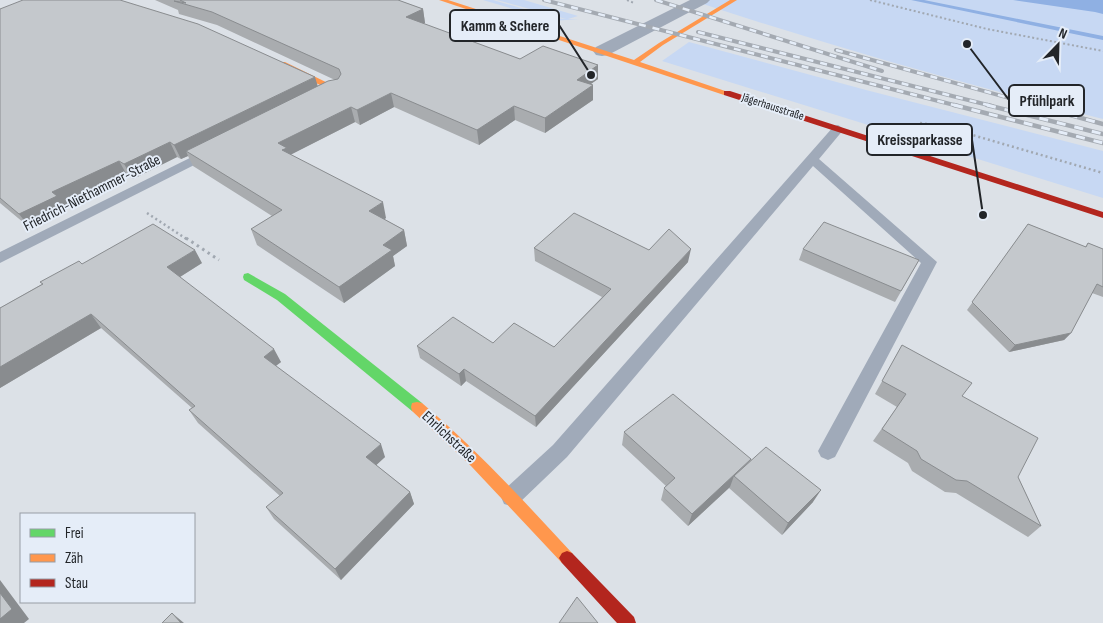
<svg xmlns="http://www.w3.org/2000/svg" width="1103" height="623" viewBox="0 0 1103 623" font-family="'Sofia Sans Condensed',sans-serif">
	<rect width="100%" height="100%" fill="#dce1e7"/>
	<path fill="#c7d8f3" d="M483 0H493L555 18 566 19 497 0H524L578 16 568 19H579L553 21Z
		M691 0H1103V119C964 84 826 45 691 0Z
		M689 42 866 90 1103 151V198L662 61Z"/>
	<path fill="#8fb0e3" d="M1013 0H1103V14L1095 12Z"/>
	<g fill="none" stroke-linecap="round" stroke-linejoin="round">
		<path fill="#8fb0e3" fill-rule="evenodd" d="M911 0H924L1103 36V40Z"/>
		<path stroke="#a1a8b1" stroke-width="2" stroke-dasharray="2 2.5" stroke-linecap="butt" d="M627 0 634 3
			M870 0 987 29 1103 51"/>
		<path stroke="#a1a8b1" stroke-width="2.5" stroke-dasharray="2 3" stroke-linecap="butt" d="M920 123 945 127 1103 173
			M147 213 188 240"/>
		<path stroke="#a1a8b1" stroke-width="3" stroke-dasharray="2.5 4" stroke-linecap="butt" d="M186 238 219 260"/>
		<path fill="#a0aab9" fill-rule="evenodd" d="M838 125 844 129 819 159 937 262 835 457 828 460 821 457 818 451 921 263 813 166 567 457 518 504 511 506 504 504 501 497 504 490 553 445 834 126Z
			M210 148 214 149 216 152 214 155 0 263V252Z"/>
		<path fill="#a0aab9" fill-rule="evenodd" d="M690 0H710L707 3 608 55 602 56 596 55 593 51 596 47Z"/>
		<path fill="#63d668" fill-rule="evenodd" d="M248 273 285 294 422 403 423 407 422 411 417 412 412 411 277 300 244 280 243 277 244 274Z"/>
		<path fill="#ff974d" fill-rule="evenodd" d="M439 0H448L634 60 659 43 730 0H737L663 45 640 62 731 93 724 95Z
			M279 62H285L338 88 331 90 279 66Z
			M417 402 422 403C476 449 524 501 572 553L575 558 572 563 567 565 562 563 471 466 412 411 411 407 412 403Z"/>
		<path fill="#b3261e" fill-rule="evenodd" d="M724 91H730L1103 212V218L724 95Z
			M567 551 572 553 634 617 636 623H617L562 563 559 558 562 553Z"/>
		<g stroke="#a4aab2" stroke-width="4">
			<path id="rail-far1" d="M544 0 958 106
				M656 0 882 71
				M698 32 992 106
				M836 50 1038 106"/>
		</g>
		<g stroke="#a4aab2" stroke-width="4.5">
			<path id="rail" d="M954 105 1103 143
				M987 105 1103 134
				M1034 105 1103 124"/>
		</g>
		<use href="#rail-far1" stroke="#e5edf8" stroke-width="2.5" stroke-dasharray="7" stroke-linecap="butt"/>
		<use href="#rail" stroke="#e5edf8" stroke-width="3" stroke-dasharray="9" stroke-linecap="butt"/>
	</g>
	<path fill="#a9acaf" d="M155 0H398L423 9 425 23 423 24 520 59 598 65V79L590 84 593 100 545 133 515 120 479 145 394 107 360 125 355 122 290 155 386 218 384 219 404 230 407 246 393 256 395 266 344 303 257 245 251 229 272 216 193 166 188 156 181 159 177 157 133 179 127 175 64 206 67 210 30 228 0 203V9L318 86 335 80 217 25 179 14 178 10Z
		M1028 224 1085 247 1088 243 1103 249V297L1092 293 1071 333 1064 340 1009 352 967 310Z
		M534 248 649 250 688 262 536 427 466 381 461 386 420 358 417 346 493 343 554 347 602 297 535 261Z
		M803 249 919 260 895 302 799 260Z
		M202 263 180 277 281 362 276 366 385 457 376 465 410 492 414 504 341 580 274 519 266 507 280 496 198 423 189 410 192 408 101 328 0 388V308L42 284 40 282 82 264Z
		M902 345 962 396 1018 477 1041 526 1028 537 956 493 945 492 912 471 908 463 873 441 897 407 875 394Z
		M624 432 751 459 813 502 782 535 729 488 730 487 688 526 661 500 664 488 666 486 622 445Z"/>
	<path fill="#898c8f" d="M423 9 425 23 408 31 406 17Z
		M598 65V79L577 94V80Z
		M315 77 319 90 186 151 188 156 181 159 174 145Z
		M593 85V100L545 133V118Z
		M391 93 394 107 360 125 357 110Z
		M514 106 515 120 479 145 477 130Z
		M351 107 355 122 290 155 287 166 278 143Z
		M170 142 177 157 133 179 124 164Z
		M119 161 127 175 64 206 67 210 30 228 19 214 52 192Z
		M383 202 386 218 373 227 369 211Z
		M404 230 407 246 393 256 395 266 344 303 339 287 383 245Z
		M691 249 688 262 536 427 535 416Z
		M195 250 202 263 175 280 167 267Z
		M91 314 101 328 0 388V367Z
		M1071 333 1064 340 1009 352 1015 345Z
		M274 349 281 362 270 370 264 357Z
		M464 369 466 381 461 386 459 374Z
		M381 444 385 457 371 470 366 457Z
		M751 459 734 476 730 487 688 526 692 514Z
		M821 490 813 502 782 535 788 523Z
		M410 492 414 504 341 580 335 569Z
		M0 580 29 619 24 623H0Z
		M172 613 184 623H181Z"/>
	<path fill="#c4c8cc" stroke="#898c8f" d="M23 0H120L198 24 315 77 174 145 170 142 124 164 119 161 52 192 57 196 19 214 0 198V9Z
		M180 0H398L423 9 406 17 520 59 543 46 598 65 577 80 593 85 545 118 514 106 477 130 391 93 357 110 351 107 278 143 287 148 282 150 383 202 369 211 404 230 383 245 392 250 339 287 251 229 282 210 186 151 328 81 338 79 341 74 339 69 212 12 174 1 186 3Z
		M574 213 649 250 669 229 691 249 535 416 464 369 459 374 417 346 453 317 493 343 514 323 554 347 611 289 534 248Z
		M824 222 919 260 901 291 803 249Z
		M153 224 195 250 167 267 274 349 264 357 381 444 366 457 410 492 335 569 266 507 283 493 189 410 195 406 91 314 0 367V308L43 284 40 282 79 261 82 264Z
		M1028 224 1086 247 1088 243 1103 249V287L1097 284 1071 333 1015 345 972 302Z
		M902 345 972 383 962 396 1038 438 1018 477 1041 526 967 481 956 480 921 459 917 451 882 429 906 394 882 381Z
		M673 394 751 459 692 514 664 488 675 478 624 432Z
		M766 447 821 490 788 523 734 476Z
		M0 593 12 609 0 619Z
		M577 597 598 623H559Z
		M172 613 181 623H162Z"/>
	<g text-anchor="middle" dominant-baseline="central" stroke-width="4" stroke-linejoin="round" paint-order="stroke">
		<g font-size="12" fill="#222529" stroke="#e5edf8">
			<text transform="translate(773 107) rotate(18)">Jägerhausstraße</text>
		</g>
		<g font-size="15" fill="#222529" stroke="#e5edf8">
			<text transform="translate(92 193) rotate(-27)">Friedrich-Niethammer-Straße</text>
			<text transform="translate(449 437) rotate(43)">Ehrlichstraße</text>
		</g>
	</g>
	<path fill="none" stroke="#222529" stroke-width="2" d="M591 75L559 25M967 44L1009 100M983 215L972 140"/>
	<g fill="#222529" stroke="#e5edf8" stroke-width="2">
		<circle cx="591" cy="75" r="5"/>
		<circle cx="967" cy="44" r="5"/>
		<circle cx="983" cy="215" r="5"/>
	</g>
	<g fill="#e5edf8" stroke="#222529" stroke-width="2">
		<rect x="450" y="10" width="109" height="31" rx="5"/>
		<rect x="1009" y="85" width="75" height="31" rx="5"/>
		<rect x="867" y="124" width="105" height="31" rx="5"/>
	</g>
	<g font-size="16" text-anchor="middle" font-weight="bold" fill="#222529">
		<text x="505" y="31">Kamm &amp; Schere</text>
		<text x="1047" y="106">Pfühlpark</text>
		<text x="920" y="145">Kreissparkasse</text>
	</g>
	<rect x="20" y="513" width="175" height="90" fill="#e5edf8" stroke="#979da5"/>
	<rect x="30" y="529" width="25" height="8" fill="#63d668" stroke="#979da5"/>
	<text x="65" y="538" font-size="15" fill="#222529">Frei</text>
	<rect x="30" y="554" width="25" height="8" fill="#ff974d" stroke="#979da5"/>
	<text x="65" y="563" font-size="15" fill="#222529">Zäh</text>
	<rect x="30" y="579" width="25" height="8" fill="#b3261e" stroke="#979da5"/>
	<text x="65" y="588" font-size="15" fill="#222529">Stau</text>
	<g transform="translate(1058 45) rotate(23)" stroke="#e5edf8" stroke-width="4" paint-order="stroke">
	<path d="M0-4L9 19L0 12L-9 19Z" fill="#222529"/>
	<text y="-8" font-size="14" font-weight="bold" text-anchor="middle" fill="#222529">N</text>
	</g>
</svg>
